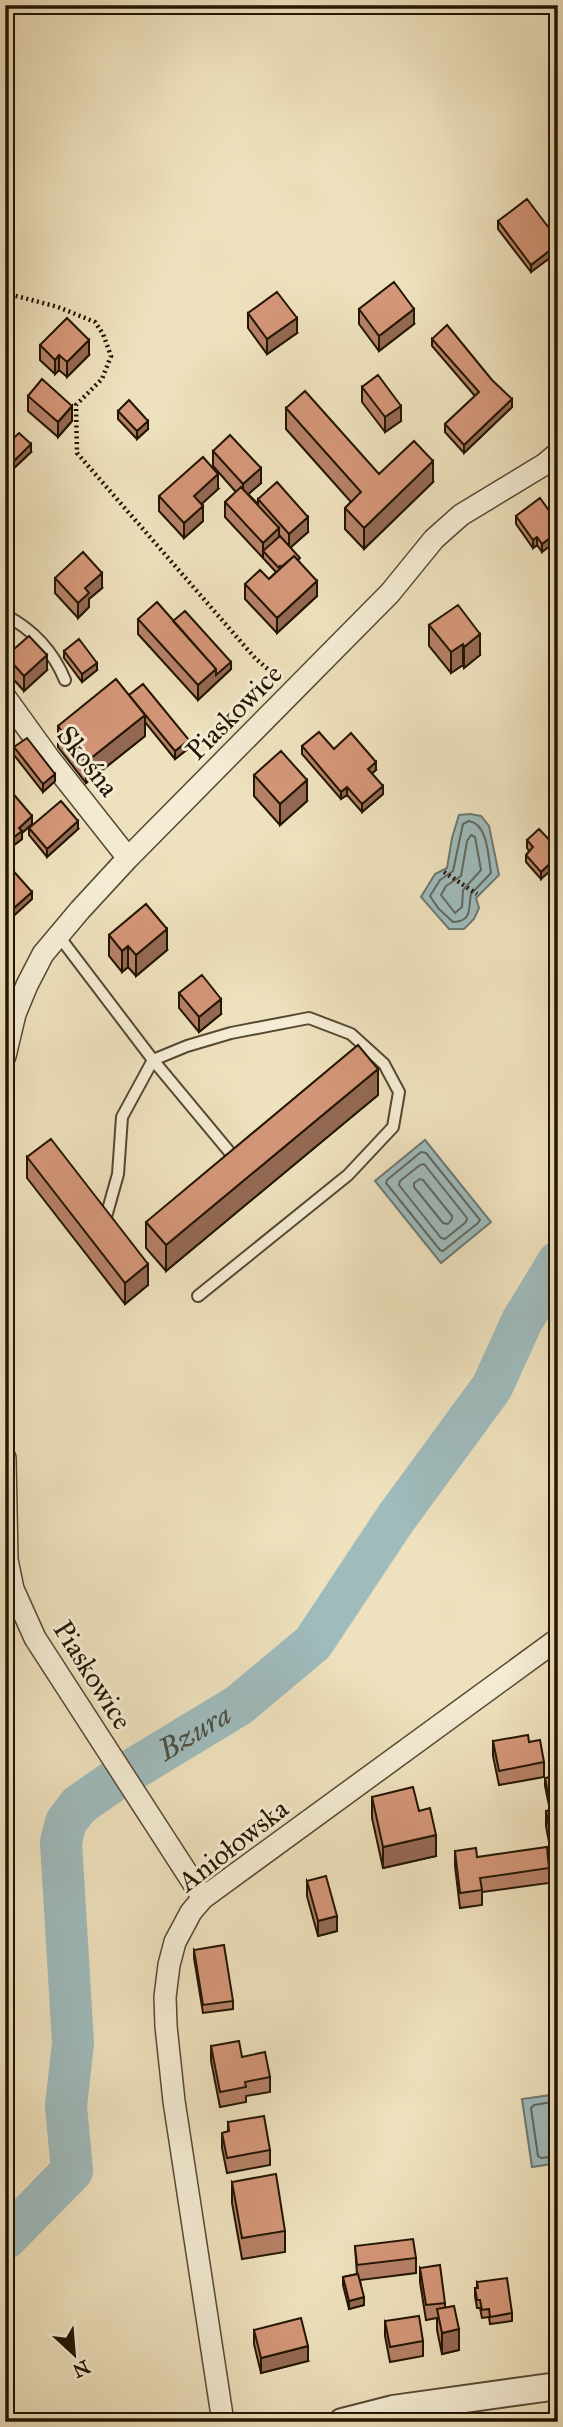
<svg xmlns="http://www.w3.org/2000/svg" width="563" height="2427" viewBox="0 0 563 2427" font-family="'IM FELL Great Primer',serif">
	<rect width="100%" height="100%" fill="#eee1bd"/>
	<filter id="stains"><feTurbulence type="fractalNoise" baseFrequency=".00286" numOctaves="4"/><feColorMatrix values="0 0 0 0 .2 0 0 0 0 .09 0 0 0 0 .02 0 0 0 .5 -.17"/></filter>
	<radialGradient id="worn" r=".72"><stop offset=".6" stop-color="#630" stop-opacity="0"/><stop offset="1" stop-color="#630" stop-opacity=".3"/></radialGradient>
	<path fill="#9fbbbc" stroke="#6d7972" stroke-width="2" d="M470 814 481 816 489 826 499 875 476 898 479 908 474 919 464 929H449L421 897 435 874 447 868 452 838 459 815Z
		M425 1140 491 1222 441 1263 375 1181Z
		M558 2094V2163L532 2167 522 2099Z"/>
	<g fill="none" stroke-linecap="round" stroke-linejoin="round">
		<path stroke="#606860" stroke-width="2" d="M469 821C488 824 488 856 491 873L471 894C468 908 473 921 453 922L438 908 430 896 440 880 453 871 463 824Z
			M471 835 475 837 481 870 463 890 462 907 455 913 441 895 446 886 461 876 467 841Z
			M421 1152 426 1153 480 1220 478 1223 443 1251 440 1250 386 1183 387 1180Z
			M424 1164 467 1218 466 1222 445 1239 441 1238 399 1185 400 1181 420 1165Z
			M420 1179 423 1180 452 1216V1219L448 1224 443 1223 414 1187V1183Z
			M558 2101 534 2105 531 2108 538 2156 541 2158 558 2156"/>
		<path stroke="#9fbbbc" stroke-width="42" id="s1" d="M5 2239 72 2171 66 2106 73 2043 61 1842 66 1822 79 1805 112 1782 239 1705 313 1643 396 1518 492 1387 522 1321 558 1262"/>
		<g stroke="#554832" stroke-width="14">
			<path id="service" d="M5 615C32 629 53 651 65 680
				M58 935 153 1060 237 1161
				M104 1224 118 1174 122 1117 153 1060 187 1046 231 1033 309 1018 351 1034 384 1064 399 1092 393 1127 348 1175 198 1296"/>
		</g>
		<g stroke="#554832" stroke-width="24">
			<path id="minor" d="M5 697 49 758 128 858
				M5 1056 15 1014 27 985 43 954 80 910 128 858 390 593 434 539 461 515 545 464 558 453
				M5 1458 7 1560 13 1589 35 1638 203 1898
				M223 2422 174 2101 166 2026 165 1997 169 1965 175 1942 191 1912 203 1898 558 1639"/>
		</g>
		<g stroke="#554832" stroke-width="30">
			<path id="tertiary" d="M342 2422 393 2409 558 2386"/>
		</g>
		<path stroke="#221503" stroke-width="4.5" stroke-dasharray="2 3.5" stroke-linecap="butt" d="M5 293 58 307 95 322 103 334 111 356 102 379 76 405 77 453 255 658 277 677
			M444 872 477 894"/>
		<use href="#service" stroke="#f4ecd4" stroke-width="10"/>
		<use href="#minor" stroke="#f4ecd4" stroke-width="21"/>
		<use href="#tertiary" stroke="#f4ecd4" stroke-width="26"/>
	</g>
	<path fill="#b68167" stroke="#221503" stroke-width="2" d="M498 221 558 240 531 272 498 229Z
		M359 309 414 324 379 351 359 324Z
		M248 313 297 333 267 354 248 328Z
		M432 339 512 407 464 453 445 432V424L475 396 432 346Z
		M40 345 89 355 67 377 59 370 55 374 40 360Z
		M362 387 401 421 385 432 362 402Z
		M28 396 72 421 58 437 28 411Z
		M286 408 379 474 433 482 364 549 345 529V508L351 502 286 429Z
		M118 411 148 429 137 439 118 419Z
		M5 446 31 452 13 469 5 461Z
		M213 451 261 483 248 494 258 504V499L308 532 290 547 300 563 317 596 277 633 245 599V584L269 579 276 572 225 517V502L236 492 213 466Z
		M218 489 201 504 203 521 184 538 159 511V496Z
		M516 516 558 523 542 552 537 545 533 548 516 524Z
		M55 578 102 588 89 599V607L78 618 55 593Z
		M138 619 173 621 231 669 198 700 138 634Z
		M429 625 480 655 464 668 463 665 451 673 429 646Z
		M64 651 97 670 82 682 64 658Z
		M6 656 47 670 24 691 6 671Z
		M129 695 189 748 175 759 145 722V736L86 783 58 747V726Z
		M302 746 334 749 376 770 372 773 383 794 362 812 347 795 341 799 302 754Z
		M14 747 55 781 43 792 14 755Z
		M254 775 307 801 280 825 254 796Z
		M5 784 32 824 22 833V839L9 849 5 845Z
		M29 828 78 829 47 857 29 835Z
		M527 840 556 851 541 879 526 862V855L529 851 527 848Z
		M109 935 167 950 136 976 128 967 122 972 109 956Z
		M179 993 221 1014 199 1032 179 1008Z
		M378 1095 166 1271 146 1248V1222Z
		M27 1157 148 1285 125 1304 27 1178Z
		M493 1741 544 1762V1777L499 1785 493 1756Z
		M558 1776V1873L555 1874 546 1826V1811L550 1810 545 1786V1778Z
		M372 1797 419 1811 436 1856 383 1868 372 1818Z
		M455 1851 477 1857 549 1868V1883L482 1892V1905L460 1908 455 1866Z
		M307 1881 337 1931 318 1936 307 1896Z
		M194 1950 233 2001V2009L203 2013 194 1958Z
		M211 2046 242 2057 270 2077V2092L246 2096V2102L220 2107 211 2061Z
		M228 2122 270 2150V2165L227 2173 222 2148V2133L228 2132Z
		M232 2182 285 2231V2252L242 2259 232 2203Z
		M355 2246 416 2258V2273L360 2280 364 2305 349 2309 343 2285V2277L357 2274Z
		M420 2268 445 2303V2307L459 2350 442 2354 437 2330V2318L426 2320 420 2282Z
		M477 2282 512 2313V2321L490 2324 489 2317 482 2318 480 2308H477L475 2296V2288H477Z
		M385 2321 423 2341V2356L390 2362 385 2336Z
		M254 2330 308 2361 261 2373 254 2344Z"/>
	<path fill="#946954" stroke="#221503" stroke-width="2" d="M558 244V252L531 272V265Z
		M414 309V324L379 351V336Z
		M297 318V333L267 354V339Z
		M89 340V355L67 377V362Z
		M59 355V370L55 374V360Z
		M512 399V407L464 453V445Z
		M72 406V421L58 437V422Z
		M401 406V421L385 432V417Z
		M148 421V429L137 439V431Z
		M31 444V452L13 469V462Z
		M433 461V482L364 549V528Z
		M261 468V483L243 499V484Z
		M218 474V489L194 511V496Z
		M203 506V521L184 538V523Z
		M308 517V532L289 549V534Z
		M279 528V543L263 551V558V543Z
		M558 532V540L542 552V544Z
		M537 537V545L533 548V540Z
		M102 573V588L89 599V607L78 618V603L85 588Z
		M317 581V596L277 633V618Z
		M480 634V655L464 668V647Z
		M463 644V665L451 673V652Z
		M47 655V670L24 691V676Z
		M231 662V669L198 700V685L216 669Z
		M97 663V670L82 682V674Z
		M145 715V736L86 783V762Z
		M189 740V748L175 759V751Z
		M376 762V770L368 777V769Z
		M55 774V781L43 792V784Z
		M307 780V801L280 825V804Z
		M383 786V794L362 812V804Z
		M347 787V795L341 799V792Z
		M32 816V824L22 833V839L9 849V841L19 828Z
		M78 821V829L47 857V849Z
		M558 856V864L541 879V872Z
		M32 892V899L5 924V916Z
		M167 929V950L136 976V955Z
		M128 946V967L122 972V951Z
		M221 999V1014L199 1032V1017Z
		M378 1069V1095L166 1271V1245Z
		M148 1264V1285L125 1304V1283Z
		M436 1835V1856L383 1868V1847Z
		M337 1916V1931L318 1936V1921Z
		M364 2297V2305L349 2309V2301Z
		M459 2329V2350L442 2354V2333Z
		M308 2346V2361L261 2373V2358Z"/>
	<path fill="#d49678" stroke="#221503" stroke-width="2" d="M527 199 558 240V244L531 265 498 221Z
		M394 282 414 309 379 336 359 309Z
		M277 292 297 318 267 339 248 313Z
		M67 318 89 340 67 362 59 355 55 360 40 345Z
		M447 325 492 380 512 399 464 445 445 424 479 392 432 339Z
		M378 375 401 406 385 417 362 387Z
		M42 379 72 406 58 422 28 396Z
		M305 391 379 474 414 441 433 461 364 528 345 508 361 492 286 408Z
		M129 400 148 421 137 431 118 411Z
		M19 433 31 444 13 462 5 453V446Z
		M230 435 261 468 243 484 213 451Z
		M203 457 218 474 194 496 203 506 184 523 159 496Z
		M277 482 308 517 289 534 258 499Z
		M241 487 279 528 263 543 225 502Z
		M540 498 558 523V532L542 544 537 537 533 540 516 516Z
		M280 536 300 558 298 560 294 556 281 567 280 566 279 568 263 551Z
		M83 552 102 573 85 588 89 593 78 603 55 578Z
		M294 556 317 581 277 618 245 584 260 570 269 579Z
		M157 602 216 669 198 685 138 619Z
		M458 605 480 634 464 647 463 644 451 652 429 625Z
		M185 611 231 662 216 675V669L173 621Z
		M29 636 47 655 24 676 6 656Z
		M79 639 97 663 82 674 64 651Z
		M116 679 145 715 86 762 58 726Z
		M143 684 189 740 175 751 129 695Z
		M319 732 334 749 351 733 376 762 368 769 383 786 362 804 347 787 341 792 302 746Z
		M27 738 55 774 43 784 14 747Z
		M281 751 307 780 280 804 254 775Z
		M5 784 32 816 19 828 22 831 9 841 5 837Z
		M61 801 78 821 47 849 29 828Z
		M539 829 556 847 554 849 558 853V856L541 872 526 855 533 847 527 840Z
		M8 865 32 892 5 916V868Z
		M146 904 167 929 136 955 128 946 122 951 109 935Z
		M202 975 221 999 199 1017 179 993Z
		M358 1045 378 1069 166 1245 146 1222Z
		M51 1139 148 1264 125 1283 27 1157Z
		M528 1735 529 1742 540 1740 544 1762 499 1771 493 1741Z
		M558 1776V1809L551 1810 545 1778Z
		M413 1787 419 1811 430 1808 436 1835 383 1847 372 1797Z
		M558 1809V1859H555L546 1811Z
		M547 1847 549 1868 480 1878 482 1890 460 1893 455 1851 476 1848 477 1857Z
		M326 1876 337 1916 318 1921 307 1881Z
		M224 1945 233 2001 203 2005 194 1950Z
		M239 2041 242 2057 265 2052 270 2077 245 2082 246 2087 220 2092 211 2046Z
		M264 2116 270 2150 227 2158 222 2133 229 2131 228 2122Z
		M276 2174 285 2231 242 2238 232 2182Z
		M413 2239 416 2258 357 2265 355 2246Z
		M440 2265 445 2303 426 2305 420 2268Z
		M358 2274 364 2297 349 2301 343 2277Z
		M507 2278 512 2313 490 2317 489 2309 482 2310 480 2300H477L475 2288H478L477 2282Z
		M454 2306 459 2329 442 2333 437 2309Z
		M419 2316 423 2341 390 2347 385 2321Z
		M301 2318 308 2346 261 2358 254 2330Z"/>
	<g text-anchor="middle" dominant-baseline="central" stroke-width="6" stroke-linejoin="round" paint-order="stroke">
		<g font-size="28" fill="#221503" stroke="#f4ecd4">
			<text transform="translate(234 712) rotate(-45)">Piaskowice</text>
			<text transform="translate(88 761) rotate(52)">Skośna</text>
			<text transform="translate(93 1675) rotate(58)">Piaskowice</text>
			<text transform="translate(233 1845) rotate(-38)">Aniołowska</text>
		</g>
		<g font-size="30" font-style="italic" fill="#4e4f44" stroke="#f4ecd4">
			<text stroke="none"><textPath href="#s1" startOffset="604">Bzura</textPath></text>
		</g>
	</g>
	<rect width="563" height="2427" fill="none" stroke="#eee1bd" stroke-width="28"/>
	<rect x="7" y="7" width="549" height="2413" fill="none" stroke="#221503" stroke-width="3.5"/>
	<rect x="14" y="14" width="535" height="2399" fill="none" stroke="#221503" stroke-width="2"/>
	<g transform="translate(74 2354) rotate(154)" stroke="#f4ecd4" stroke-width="5" paint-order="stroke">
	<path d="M0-5L12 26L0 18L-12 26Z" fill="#221503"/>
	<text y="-10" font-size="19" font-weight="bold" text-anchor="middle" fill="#221503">N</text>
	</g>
	<rect width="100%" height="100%" filter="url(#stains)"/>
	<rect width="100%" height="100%" fill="url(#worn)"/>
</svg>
